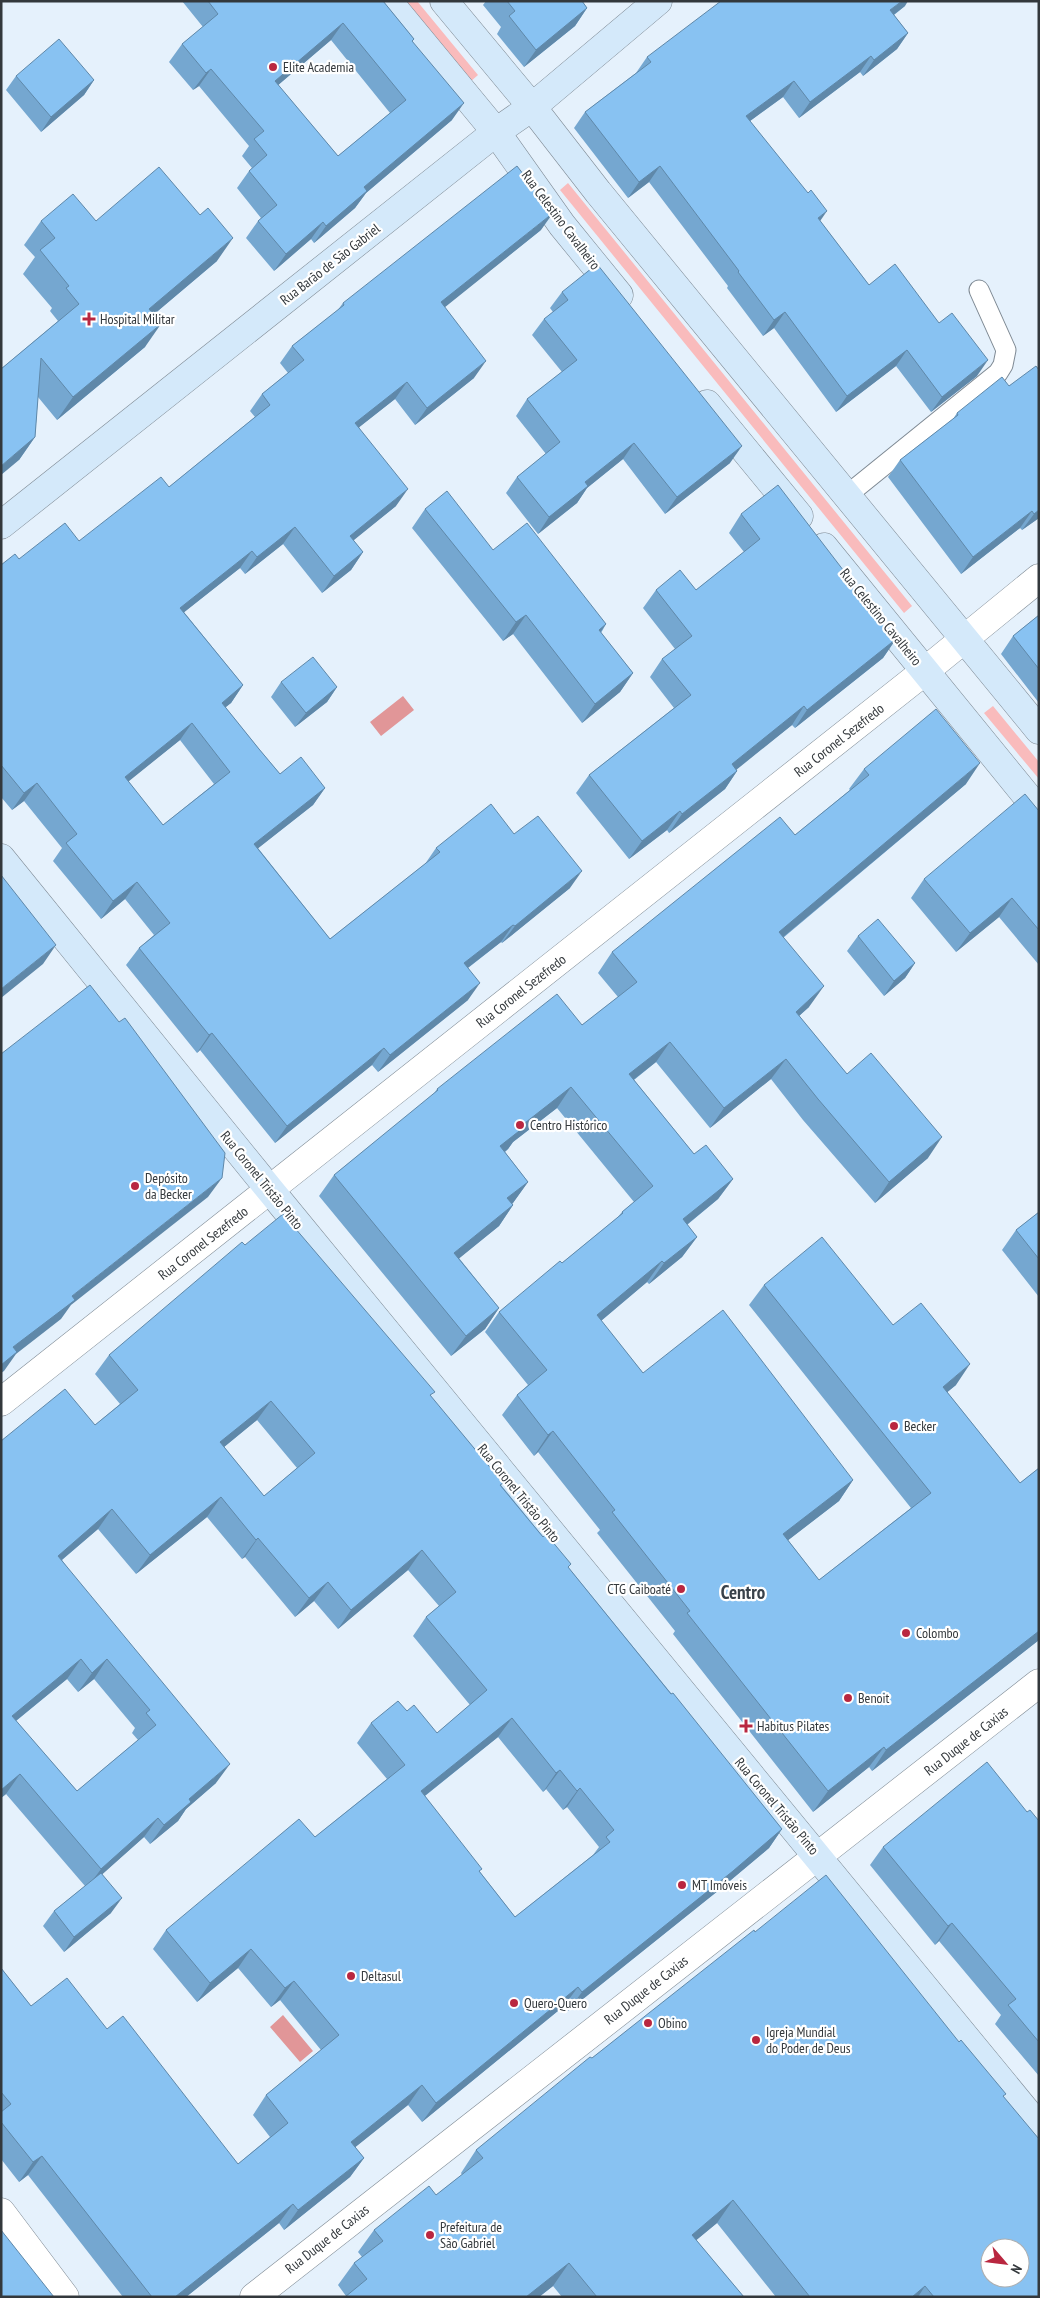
<svg xmlns="http://www.w3.org/2000/svg" width="1040" height="2298" viewBox="0 0 1040 2298" font-family="'PT Sans Narrow',sans-serif">
	<rect width="100%" height="100%" fill="#e5f1fc"/>
	<path fill="#f9bbbc" d="M403 1H417L478 75 470 82Z
		M568 183 912 606 904 613 560 190Z
		M993 706 1039 762V779L984 713Z"/>
	<path fill="#e19698" d="M403 696 414 710 381 736 370 722Z
		M283 2015 313 2051 300 2062 270 2027Z"/>
	<g fill="none" stroke-linecap="round" stroke-linejoin="round">
		<g stroke="#7f8a94" stroke-width="21">
			<path id="service" d="M846 496 998 373 1003 365 1006 350 979 290"/>
		</g>
		<g stroke="#7f8a94" stroke-width="29">
			<path id="minor" d="M1 1402 925 671 1039 578
				M1 2212 65 2297
				M254 2297 1039 1683"/>
		</g>
		<g stroke="#7f8a94" stroke-width="29">
			<path id="secondary" d="M388 1 496 132 562 225 619 295
				M444 1 532 107 598 192 1039 730
				M707 404 799 516
				M1 525 496 132 532 107 658 1
				M824 547 1039 811
				M1 858 270 1190 1039 2127"/>
		</g>
		<use href="#service" stroke="#fff" stroke-width="19"/>
		<use href="#minor" stroke="#fff" stroke-width="28"/>
		<use href="#secondary" stroke="#d4e9fa" stroke-width="28"/>
	</g>
	<path fill="#75a7d0" fill-rule="evenodd" d="M182 1H383L414 39 412 42 452 120 366 193 355 208 314 243 311 239 274 271 246 238 258 221 261 218 237 188 249 171 252 168 242 156 249 146 199 86 193 90 169 62 182 44 203 27ZM331 40 390 113 338 156 278 85Z
		M486 1H582L587 8 575 26 524 67 497 34 501 27 483 5Z
		M905 6 894 15 908 33 897 49 863 76 860 72 799 118 783 97 750 121 820 221 869 285 977 376 931 412 896 366 836 412 774 328 763 336 727 288 728 286 649 182 628 198 574 128 585 112 636 73 647 57Z
		M16 76 94 80 84 95 41 132 6 90Z
		M41 221H96L217 261 153 315 145 347 57 420 38 397 35 437 19 460 1 369 58 321 50 311 52 308 23 274 35 257 24 245Z
		M541 230 444 307 474 378 415 425 395 399 359 427 396 506 353 540 363 552 351 570 322 593 283 544 245 574 240 568 184 612 243 685 231 703 225 707 259 749 280 774 325 788 313 805 258 848 330 939 425 864 436 848 514 834 570 888 502 943 501 942 468 968V1000L378 1072 372 1065 275 1143 200 1050 197 1053 126 965 139 948 154 935 125 899 101 919 53 861 62 848 24 801 12 810 1 797V565L19 559 79 541 169 487 255 417 250 411 262 394 288 373 280 363 292 346 337 311 343 303ZM180 740 214 784 163 825 128 781Z
		M562 292 730 463 665 514 623 459 587 488 577 503 538 534 506 493 517 477 546 454 516 416 527 399 562 372 532 335 544 319 553 312 550 308Z
		M1039 370V518L1022 530 1020 528 961 574 888 477 900 460 953 419 957 413Z
		M425 509 493 550 606 624 601 633 633 673 620 692 582 723 513 634 503 641 412 528Z
		M741 514 896 639 883 658 795 728 792 725 736 769 737 771 725 789 669 833 667 830 629 859 576 793 589 775 674 708 650 677 662 659 675 649 643 608 656 590H696L744 552 729 533Z
		M1039 615V703L1001 654 1013 636Z
		M281 682 337 687 327 702 295 727 271 697Z
		M864 769 966 784 783 938 809 1007 799 1016 847 1074 928 1158 875 1203 803 1120 771 1079 710 1128 656 1062 634 1080 694 1154 733 1179 718 1199 687 1225 697 1237 682 1257 649 1284 647 1282 601 1321 643 1373 853 1480 839 1501 788 1540 819 1580 911 1508 749 1305 764 1285 893 1325 956 1385 947 1392 1020 1483 1039 1468V1640L872 1771 869 1767 813 1812 673 1634 675 1631 597 1533 600 1530 538 1452 534 1456 502 1415 517 1395 528 1385 485 1332 499 1312 562 1263 617 1218 622 1212 634 1202 557 1108 513 1142 508 1149 505 1152 528 1182 512 1204 513 1205 499 1226 459 1258 499 1308 485 1329 451 1356 319 1196 334 1175 433 1095 437 1089 582 1025 618 997 598 973 612 952 795 835 850 790 849 789Z
		M1039 811V965L999 917 956 952 911 898 924 879Z
		M858 936 915 963 905 978 884 996 847 951Z
		M1039 1212V1297L1002 1250 1016 1230Z
		M245 1245 431 1397 503 1483 501 1485 782 1829 769 1848 719 1890 568 2011 564 2006 422 2122 408 2105 355 2147 364 2158 350 2177 284 2230 279 2223 186 2297H123L28 2175 19 2182 1 2159V1968L31 2006 107 2029 238 2164 270 2137 253 2115 266 2095 321 2050 280 2000 271 2007 238 1968 197 2002 153 1949 166 1930 315 1837 387 1779 357 1743 371 1723 407 1711 437 1733 470 1705 413 1636 426 1617 439 1606 408 1570 338 1629 314 1601 295 1617 245 1557 242 1559 207 1517 136 1574 98 1529 62 1560 216 1783 186 1809 178 1821 150 1844 144 1837 102 1874 111 1913 64 1952 43 1926 54 1911 85 1886 6 1794 1 1798V1441L95 1425 120 1404 95 1374 109 1355ZM257 1420 297 1468 264 1496 224 1447ZM67 1679 78 1692 94 1679 135 1728 132 1733 138 1740 77 1791 16 1721ZM498 1737 543 1792 546 1789 563 1810 567 1807 599 1847 593 1855 515 1917 480 1872 425 1796Z
		M1027 1812 1039 1821V2076L995 2024 1001 2015 939 1941 935 1945 870 1865 883 1847Z
		M755 1932 959 2042 1004 2097 1039 2297H776L717 2223 696 2240 744 2297H562L553 2286 539 2297H345L346 2296 338 2285 354 2263 362 2257 358 2252 374 2230 436 2195 462 2175 461 2173 476 2150 592 2058Z"/>
	<path fill="#5f88a9" d="M902 1H908L905 6 879 26 890 10Z
		M587 8 575 26 524 67 536 50Z
		M343 23 331 40 263 98 275 81Z
		M908 33 897 49 863 76 874 60Z
		M871 56 860 72 799 118 810 102Z
		M211 69 199 86 193 90 206 73Z
		M94 80 84 95 41 132 51 117Z
		M794 81 783 97 735 132 746 116Z
		M464 103 452 120 366 193 355 208 314 243 326 226 364 187Z
		M660 166 649 182 628 198 639 182Z
		M827 211 816 227 818 218Z
		M553 213 541 230 429 320 441 302Z
		M323 222 311 239 274 271 286 254Z
		M233 238 217 261 133 332 149 309Z
		M785 312 774 328 763 336 774 320Z
		M161 324 145 347 57 420 73 397Z
		M907 350 896 366 836 412 847 396Z
		M988 360 977 376 931 412 942 397Z
		M486 361 474 378 415 425 427 408Z
		M407 382 395 399 343 440 355 423Z
		M35 437 19 460 1 475V466Z
		M634 443 623 459 587 488 577 503 538 534 549 517 585 482Z
		M742 446 730 463 665 514 677 497Z
		M408 489 396 506 338 553 350 536Z
		M1039 510V518L1022 530 1034 514Z
		M1032 511 1020 528 961 574 973 557Z
		M295 527 283 544 245 574 257 557Z
		M252 551 240 568 168 625 180 608Z
		M363 552 351 570 322 593 334 576Z
		M526 615 513 634 503 641 516 622Z
		M606 624 593 643 599 630Z
		M896 639 883 658 795 728 807 710Z
		M633 673 620 692 582 723 595 704Z
		M243 685 231 703 210 720 222 703Z
		M337 687 327 702 295 727 306 713Z
		M804 706 792 725 720 783 732 764Z
		M192 723 180 740 113 794 125 777Z
		M980 763 966 784 764 953 779 932Z
		M737 771 725 789 669 833 682 814Z
		M37 783 24 801 12 810 24 793Z
		M325 788 313 805 242 861 254 844Z
		M680 811 667 830 629 859 642 841Z
		M582 871 570 888 502 943 515 926Z
		M137 882 125 899 101 919 113 901Z
		M1012 898 999 917 956 952 970 933Z
		M513 925 501 942 452 980 464 963Z
		M56 945 43 964 1 998V989Z
		M915 963 905 978 884 996 894 981Z
		M480 983 468 1000 378 1072 390 1055Z
		M824 986 809 1007 781 1032 796 1012Z
		M212 1033 200 1050 197 1053 209 1035Z
		M670 1042 656 1062 614 1095 629 1074Z
		M384 1048 372 1065 275 1143 287 1126Z
		M786 1059 771 1079 710 1128 724 1108Z
		M571 1087 557 1108 513 1142 508 1149 486 1167 500 1146 521 1126Z
		M942 1137 928 1158 875 1203 889 1182Z
		M222 1178 208 1197 71 1305 61 1319 16 1354 4 1371 1 1373V1364L13 1347 72 1296Z
		M733 1179 718 1199 668 1240 683 1219Z
		M528 1182 513 1203 492 1218 507 1198Z
		M513 1205 499 1226 440 1274 454 1253Z
		M697 1237 682 1257 649 1284 664 1263Z
		M662 1261 647 1282 583 1336 597 1315Z
		M499 1308 485 1329 451 1356 466 1336Z
		M970 1364 956 1385 928 1408 943 1387Z
		M271 1401 257 1420 207 1461 220 1442Z
		M553 1431 538 1452 534 1456 548 1435Z
		M853 1480 839 1501 769 1555 783 1534Z
		M221 1497 207 1517 136 1574 150 1555Z
		M112 1509 98 1529 44 1575 58 1556Z
		M258 1538 245 1557 242 1559 256 1540Z
		M422 1550 408 1570 338 1629 351 1610Z
		M328 1582 314 1601 295 1617 309 1598Z
		M1039 1631V1640L872 1771 886 1750Z
		M81 1659 67 1679 1 1733 12 1716Z
		M107 1659 94 1679 78 1692 92 1673Z
		M512 1718 498 1737 407 1810 421 1791Z
		M884 1747 869 1767 813 1812 828 1791Z
		M230 1764 216 1783 186 1809 178 1821 150 1844 164 1825 189 1799Z
		M560 1770 546 1789 543 1792 556 1773Z
		M20 1774 6 1794 1 1798V1790Z
		M580 1788 567 1807 563 1810 577 1791Z
		M158 1818 144 1837 87 1888 101 1869Z
		M782 1829 769 1848 719 1890 568 2011 582 1992Z
		M122 1898 111 1913 64 1952 74 1937Z
		M952 1923 939 1941 935 1945 948 1926Z
		M251 1949 238 1968 197 2002 210 1983Z
		M294 1981 280 2000 271 2007 285 1988Z
		M578 1987 564 2006 422 2122 436 2103Z
		M422 2085 408 2105 338 2161 351 2142Z
		M42 2156 28 2175 19 2182 33 2162Z
		M364 2158 350 2177 284 2230 298 2210Z
		M733 2200 717 2223 676 2257 692 2235Z
		M293 2204 279 2223 186 2297H175Z
		M569 2263 553 2286 539 2297H526Z
		M925 2286 918 2297H912Z"/>
	<path fill="#88c2f2" stroke="#5f88a9" fill-rule="evenodd" d="M208 1H383L414 39 412 41 464 103 364 187 367 191 326 226 323 222 286 254 258 221 277 205 249 171 267 155 254 139 264 131 211 69 206 73 182 44 218 14ZM343 23 406 100 338 156 275 81Z
		M507 1H582L587 8 536 50 509 16 515 11Z
		M721 1H902L890 10 908 33 874 60 871 56 810 102 794 81 746 116 808 193 811 190 827 211 818 218 869 285 895 264 939 323 952 313 988 360 942 397 907 350 847 396 785 312 774 320 738 272 739 271 660 166 639 182 585 112 651 62 647 57Z
		M59 39 94 80 51 117 16 76Z
		M517 166 553 213 441 302 486 361 427 408 407 382 355 423 408 489 350 536 363 552 334 576 295 527 257 557 252 551 180 608 243 685 222 703 259 749 280 774 301 757 325 788 254 844 330 939 440 852 436 848 491 804 514 834 538 816 582 871 515 926 513 925 464 963 480 983 390 1055 384 1048 287 1126 212 1033 209 1035 139 948 170 923 137 882 113 901 66 843 77 834 37 783 24 793 1 765V565L15 554 19 559 65 523 79 541 161 477 169 487 270 405 262 394 304 360 292 346 344 305 343 303ZM192 723 230 772 163 825 125 777Z
		M159 167 200 215 208 208 233 238 149 309 161 324 73 397 41 358 35 437 1 466V369L79 304 66 288 69 286 40 250 55 238 41 221 73 194 96 221Z
		M597 264 742 446 677 497 634 443 585 482 588 486 549 517 517 477 560 442 527 399 577 360 544 319 568 300 562 292Z
		M1036 366 1039 370V510L1034 514 1032 511 973 557 900 460 958 415 957 413 1002 377 1009 386Z
		M778 485 896 639 807 710 804 706 732 764 737 771 682 814 680 811 642 841 589 775 691 695 662 659 692 636 656 590 680 570 696 590 760 539 741 514Z
		M447 491 493 550 527 523 606 624 599 630 633 673 595 704 526 615 516 622 425 509Z
		M1039 615V669L1013 636Z
		M313 657 337 687 306 713 281 682Z
		M936 709 980 763 779 932 824 986 796 1012 847 1074 871 1053 942 1137 889 1182 818 1099 786 1059 724 1108 670 1042 629 1074 694 1154 706 1145 733 1179 683 1219 697 1237 664 1263 662 1261 597 1315 643 1373 723 1310 853 1480 783 1534 819 1580 931 1493 764 1285 822 1237 893 1325 921 1303 970 1364 943 1387 1020 1483 1039 1468V1631L886 1750 884 1747 828 1791 687 1613 690 1611 612 1512 615 1510 553 1431 548 1435 517 1395 547 1370 499 1312 560 1261 562 1263 623 1213 622 1212 653 1186 571 1087 521 1126 523 1128 500 1146 528 1182 507 1198 513 1205 454 1253 499 1308 466 1336 334 1175 438 1090 437 1089 557 994 582 1025 637 982 612 952 780 817 795 835 869 775 864 769Z
		M1025 794 1039 811V930L1012 898 970 933 924 879Z
		M1 875 56 945 1 989Z
		M878 919 915 963 894 981 858 936Z
		M90 985 119 1022 125 1018 225 1153 222 1178 72 1296 75 1300 13 1347 17 1352 1 1365V1054Z
		M1039 1212V1259L1016 1230Z
		M283 1214 435 1392 430 1395 503 1483 500 1485 543 1537 546 1534 571 1564 568 1567 671 1694 673 1693 782 1829 733 1871 582 1992 578 1987 436 2103 422 2085 351 2142 364 2158 298 2210 293 2204 175 2297H152L42 2156 33 2162 1 2122V2112L11 2104 1 2092V1968L31 2006 67 1978 107 2029 123 2016 238 2164 288 2123 266 2095 339 2035 294 1981 285 1988 251 1949 210 1983 166 1930 299 1819 315 1837 405 1765 371 1723 398 1701 407 1711 414 1705 437 1733 487 1690 426 1617 456 1592 422 1550 351 1610 328 1582 309 1598 258 1538 256 1540 221 1497 150 1555 112 1509 58 1556 230 1764 189 1799 191 1802 164 1825 158 1818 101 1869 20 1774 1 1790V1441L65 1389 95 1425 138 1390 109 1355 242 1242 245 1245ZM271 1401 315 1453 264 1496 220 1442ZM81 1659 92 1673 107 1659 150 1710 146 1713 156 1725 77 1791 12 1716ZM512 1718 556 1773 560 1770 577 1791 580 1788 614 1830 606 1837 610 1842 515 1917 479 1871 482 1869 421 1791Z
		M987 1762 1027 1812 1030 1810 1039 1821V2042L1008 2005 1016 1999 952 1923 948 1926 883 1847Z
		M101 1873 122 1898 74 1937 54 1911Z
		M826 1875 959 2042 961 2040 1006 2094 1003 2096 1039 2139V2297H934L925 2286 912 2297H810L733 2200 692 2235 744 2297H597L569 2263 526 2297H345L367 2279 354 2263 383 2241 374 2230 429 2186 436 2195 483 2158 476 2150 590 2057 592 2058 754 1930 755 1932ZM990 2248H1020V2278H990Z
		M1 2230 54 2297H1Z"/>
	<g fill="#b92740" stroke="#fff" stroke-width="2">
		<circle cx="273" cy="67" r="5"/>
		<path d="M86.5 311.5h5v5h5v5h-5v5h-5v-5h-5v-5h5z"/>
		<circle cx="520" cy="1125" r="5"/>
		<circle cx="135" cy="1186" r="5"/>
		<circle cx="894" cy="1426" r="5"/>
		<circle cx="681" cy="1589" r="5"/>
		<circle cx="906" cy="1633" r="5"/>
		<circle cx="848" cy="1698" r="5"/>
		<path d="M743.5 1718.5h5v5h5v5h-5v5h-5v-5h-5v-5h5z"/>
		<circle cx="682" cy="1885" r="5"/>
		<circle cx="351" cy="1976" r="5"/>
		<circle cx="514" cy="2003" r="5"/>
		<circle cx="648" cy="2023" r="5"/>
		<circle cx="756" cy="2040" r="5"/>
		<circle cx="430" cy="2235" r="5"/>
	</g>
	<g text-anchor="middle" dominant-baseline="central" stroke-width="4.5" stroke-linejoin="round" paint-order="stroke">
		<g font-size="14" fill="#33383c" stroke="#fff" text-anchor="start">
			<text x="283" y="67">Elite Academia</text>
			<text x="100" y="319">Hospital Militar</text>
			<text x="530" y="1125">Centro Histórico</text>
			<text x="145" y="1178">Depósito<tspan x="145" dy="16">da Becker</tspan></text>
			<text x="904" y="1426">Becker</text>
			<text x="671" y="1589" text-anchor="end">CTG Caiboaté</text>
			<text x="916" y="1633">Colombo</text>
			<text x="858" y="1698">Benoit</text>
			<text x="757" y="1726">Habitus Pilates</text>
			<text x="692" y="1885">MT Imóveis</text>
			<text x="361" y="1976">Deltasul</text>
			<text x="524" y="2003">Quero-Quero</text>
			<text x="658" y="2023">Obino</text>
			<text x="766" y="2032">Igreja Mundial<tspan x="766" dy="16">do Poder de Deus</tspan></text>
			<text x="440" y="2227">Prefeitura de<tspan x="440" dy="16">São Gabriel</tspan></text>
		</g>
		<g font-size="14" fill="#33383c" stroke="#fff">
			<text transform="translate(561 220) rotate(53)">Rua Celestino Cavalheiro</text>
			<text transform="translate(330 264) rotate(-38)">Rua Barão de São Gabriel</text>
			<text transform="translate(881 617) rotate(51)">Rua Celestino Cavalheiro</text>
			<text transform="translate(839 740) rotate(-38)">Rua Coronel Sezefredo</text>
			<text transform="translate(521 991) rotate(-38)">Rua Coronel Sezefredo</text>
			<text transform="translate(262 1180) rotate(51)">Rua Coronel Tristão Pinto</text>
			<text transform="translate(203 1243) rotate(-38)">Rua Coronel Sezefredo</text>
			<text transform="translate(519 1493) rotate(51)">Rua Coronel Tristão Pinto</text>
			<text transform="translate(966 1741) rotate(-38)">Rua Duque de Caxias</text>
			<text transform="translate(777 1806) rotate(50)">Rua Coronel Tristão Pinto</text>
			<text transform="translate(646 1990) rotate(-38)">Rua Duque de Caxias</text>
			<text transform="translate(327 2239) rotate(-38)">Rua Duque de Caxias</text>
		</g>
		<g font-size="19" font-weight="bold" fill="#38414a" stroke="#fff">
			<text x="743" y="1592">Centro</text>
		</g>
	</g>
	<rect width="1040" height="2298" fill="none" stroke="#33383c" stroke-width="5"/>
	<g transform="translate(1005 2263) rotate(118)"><circle r="24" fill="#ffffff" stroke="#adafb1"/>
	<path d="M0-4L9 19L0 12L-9 19Z" fill="#b92740"/>
	<text y="-8" font-size="14" font-weight="bold" text-anchor="middle" fill="#33383c">N</text>
	</g>
</svg>
